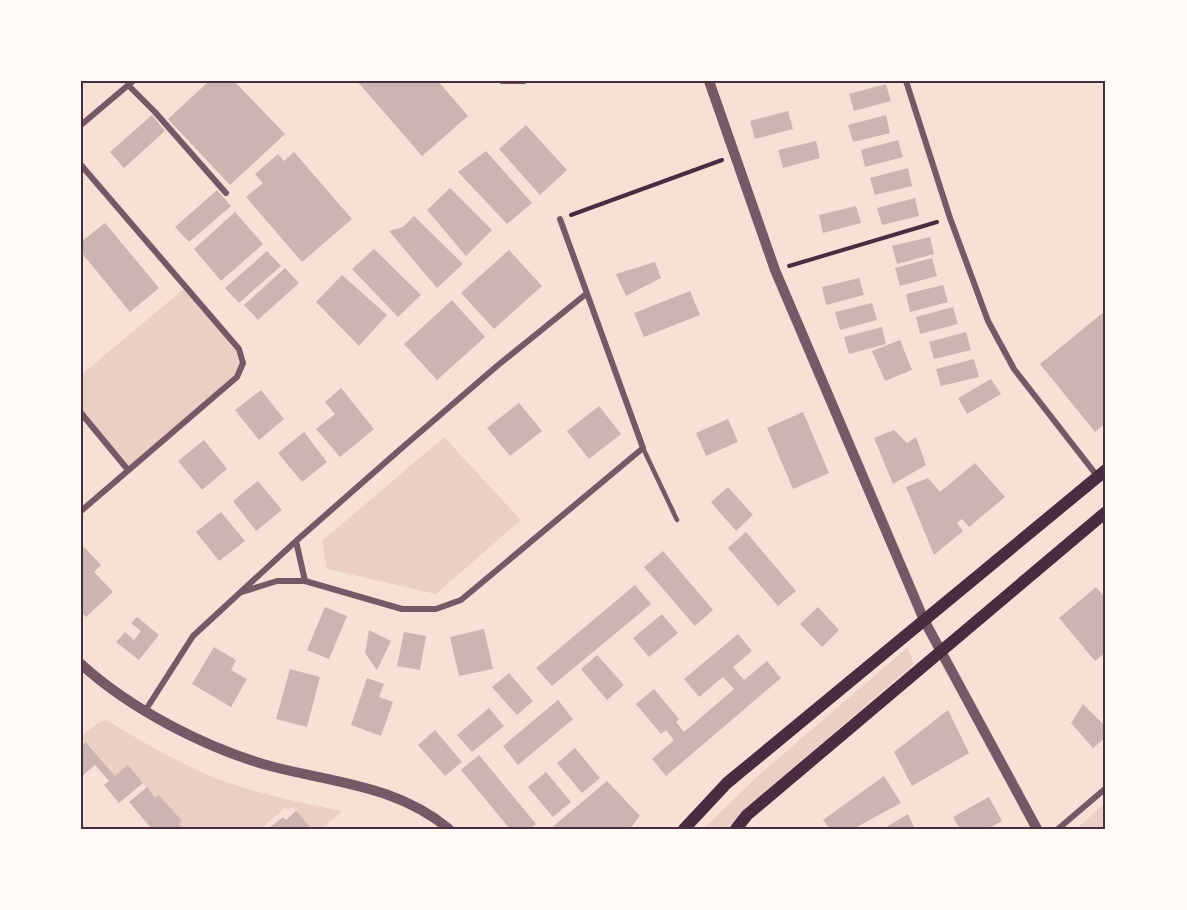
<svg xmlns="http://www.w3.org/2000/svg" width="1187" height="910" viewBox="0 0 1187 910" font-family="'Source Serif 4',serif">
	<rect width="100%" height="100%" fill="#f7e1d7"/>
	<path fill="#ebcfc5" d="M186 287 239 349 243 363 237 377 128 470 81 413V375Z
		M444 437 521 520 436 594 327 569 322 541Z
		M908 647 914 664 767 790 726 829H703L761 773Z
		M106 720C142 741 177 763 216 778 257 794 299 802 342 811L321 829H312L292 807 289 810 285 808 260 829H182L179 824 181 821 159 795 155 798 128 766 115 776 87 742 81 747V736L99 722Z
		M1106 802V829H1076Z"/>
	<path fill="#ccb4b1" d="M209 81H234L285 134 230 185 168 119Z
		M357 81H438L468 116 422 156Z
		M886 84 891 101 854 111 849 94Z
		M788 111 793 129 755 139 750 121Z
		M152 115 165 131 124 168 110 152Z
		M886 115 890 133 853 142 848 125Z
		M526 125 567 170 540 195 499 149Z
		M898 140 903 157 865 167 861 150Z
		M816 141 820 158 783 168 778 150Z
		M486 151 532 203 507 224 458 172Z
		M294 152 352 219 302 262 246 197 263 183 255 174 278 154 284 161Z
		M908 168 912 186 875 195 870 178Z
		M450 188 492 230 466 256 427 210Z
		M217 190 231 206 189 242 175 227Z
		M915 198 919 216 882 225 877 208Z
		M856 206 861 223 823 233 819 215Z
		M235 212 263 244 221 281 194 249Z
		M414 216 463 264 437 288 389 231 403 227Z
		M105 223 159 288 130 312 81 252V242Z
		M930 237 934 254 897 264 892 246Z
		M374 249 421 295 398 317 352 269Z
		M509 250 542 286 494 329 461 293Z
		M267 251 281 266 239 303 225 288Z
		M932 258 937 276 900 286 895 268Z
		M655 262 661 278 626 296 616 274Z
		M285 268 299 283 258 320 244 305Z
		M342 275 387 315 359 346 316 302Z
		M859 278 864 295 826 305 822 287Z
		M943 285 948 302 910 312 906 294Z
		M690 291 700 315 644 337 634 313Z
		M452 300 485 337 437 380 404 344Z
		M872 303 877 320 840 330 835 312Z
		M953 307 958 324 920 334 916 317Z
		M1105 311 1106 423 1095 432 1040 364Z
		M882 327 886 344 849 354 844 337Z
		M966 332 971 350 934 359 929 342Z
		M900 340 912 370 885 381 872 351Z
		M974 359 979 377 941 386 936 369Z
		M991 379 1001 394 967 414 958 398Z
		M341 388 374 429 340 457 316 429 335 414 325 402Z
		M261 390 284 419 259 440 235 410Z
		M519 403 542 431 510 456 487 428Z
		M599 406 621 434 589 459 567 431Z
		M803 412 829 473 793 489 767 428Z
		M728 419 738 442 706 456 696 433Z
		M894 430 907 443 916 437 926 465 893 484 874 438Z
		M304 432 327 462 302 482 278 453Z
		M204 440 227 469 202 490 178 461Z
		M975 463 1005 497 969 527 962 519 957 523 963 531 934 555 906 487 928 478 940 492Z
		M258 481 282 510 256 531 233 501Z
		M728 487 753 515 736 531 711 502Z
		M221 512 245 541 219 561 196 532Z
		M746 532 796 591 778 606 728 548Z
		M84 547 101 565 94 572 113 592 86 617 81 612V550Z
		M663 551 713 610 695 626 644 567Z
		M635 585 651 604 552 686 536 668Z
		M1096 587 1106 599V652L1095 661 1059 618Z
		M325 607 347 616 329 659 307 650Z
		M818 607 839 630 822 647 800 624Z
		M662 614 678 633 649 657 633 638Z
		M137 617 159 635 139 660 116 642 125 632 134 640 141 631 131 623Z
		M484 629 493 669 459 676 450 637Z
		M369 630 391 641 377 670 365 653Z
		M404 632 426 636 420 670 397 666Z
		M738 634 752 651 733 667 744 680 767 661 781 678 666 776 652 759 674 740 666 730 661 734 636 704 654 689 679 719 676 722 684 732 734 689 723 677 699 697 684 679Z
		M214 647 236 660 231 670 247 679 231 707 192 684Z
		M597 655 624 685 607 700 581 669Z
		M290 669 320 677 307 727 276 719Z
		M509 673 533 701 517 715 492 687Z
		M367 678 384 684 379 697 393 702 381 736 351 725Z
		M558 700 573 719 518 765 503 746Z
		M1083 704 1106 727V737L1093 748 1071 723Z
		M489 708 504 726 472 752 457 735Z
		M948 710 969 753 912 786 894 752Z
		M435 730 462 762 445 776 418 745Z
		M86 742 115 776 128 765 143 783 119 803 104 785 109 781 95 765 81 777V747Z
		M575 748 600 778 582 793 557 763Z
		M479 755 536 824 530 829H510L461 770Z
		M546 772 571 802 553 817 528 787Z
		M884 776 901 803 853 829H830L823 820Z
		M607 781 640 816 630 829H550Z
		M147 787 155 798 159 795 182 821 179 824 182 829H152L129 802Z
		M989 797 1002 821 988 829H960L953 817Z
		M296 811 312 829H268L283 817 286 820Z
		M908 814 915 829H883Z"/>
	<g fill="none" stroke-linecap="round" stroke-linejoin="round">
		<path stroke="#4a2c40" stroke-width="4" d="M571 215 722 160
			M789 266 937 222"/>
		<path stroke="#755966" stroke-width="4.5" d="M643 448 677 520"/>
		<path stroke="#755966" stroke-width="6" d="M502 81H524
			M906 81 950 218 988 321 1014 369 1098 477
			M128 85 155 112 226 193
			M81 125 133 81
			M81 165 239 349 243 363 237 377 81 511
			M81 413 128 470
			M296 541 305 581
			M242 592 277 581H305L402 609H436L461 600 643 448 560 219
			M145 711 193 636 296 541 404 446 497 366 586 294
			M1058 829 1106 788"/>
		<path stroke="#755966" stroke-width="10" d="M709 81 775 270 924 620 1037 829
			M81 664C130 709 209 750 274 767 337 783 397 786 449 829"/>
		<path stroke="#4a2c40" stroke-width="12" d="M684 829 727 783 1106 470
			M736 829 747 815 1106 512"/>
	</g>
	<rect width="1187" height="910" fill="none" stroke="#fffaf5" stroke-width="165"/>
	<rect x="82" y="82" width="1022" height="746" fill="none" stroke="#4a2c40" stroke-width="2"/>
</svg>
